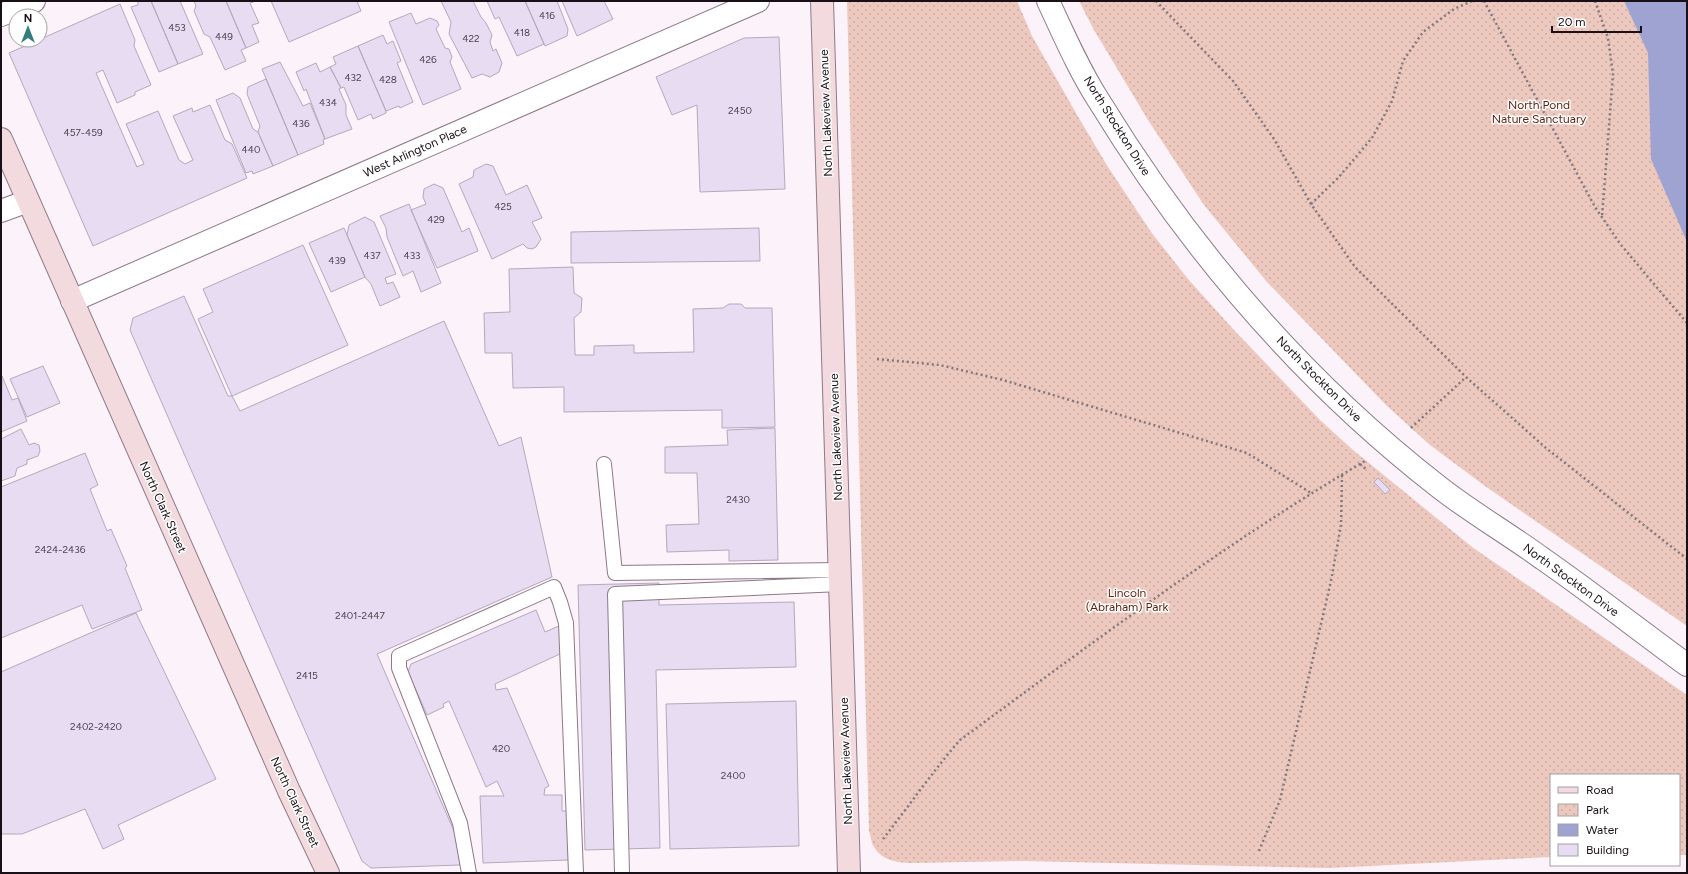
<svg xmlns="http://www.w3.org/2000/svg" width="1688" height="874" viewBox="0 0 1688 874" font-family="Figtree,sans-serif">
	<defs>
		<pattern id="park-dots" width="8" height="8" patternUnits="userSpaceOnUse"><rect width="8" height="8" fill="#ecc8be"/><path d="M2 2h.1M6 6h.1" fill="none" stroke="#caaba3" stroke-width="1.8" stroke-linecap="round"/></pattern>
	</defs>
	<rect width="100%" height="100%" fill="#fcf2f9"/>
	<path fill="url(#park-dots)" d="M847 1H1017L1032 36 1080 120 1108 167 1151 232 1188 279 1233 329 1320 420 1353 450 1472 547 1687 695V855H1679V775H1551V857L1329 868 1024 861 911 863C898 863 881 860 874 847 871 843 871 836 869 831Z
		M1079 1H1687V626L1485 486 1430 445 1387 406 1267 282 1204 205 1148 120 1094 30Z"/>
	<path fill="#9fa3d1" d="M1624 1H1687V242L1651 159 1648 53Z"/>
	<path fill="#e8dcf3" stroke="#b4a8bd" d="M138 1H151L178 64 159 72 131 7 138 5Z
		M151 1H180L203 54 178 64Z
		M194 1H226L246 48 241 50 246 61 225 70 210 37 204 34 194 11 196 6Z
		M226 1H256L250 3 259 23 252 25 259 42 246 48Z
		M271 1H357L361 11 289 42Z
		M441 1H473L481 17 486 23 492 35 490 42 493 51 496 49 502 63 499 72 490 77 482 74 472 78 449 34 451 22Z
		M487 1H525L544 44 517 56 499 17 495 19Z
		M525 1H557L568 29 567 36 545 46Z
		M562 1H604L613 19 577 36Z
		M120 4 135 40 134 46 151 85 135 92V95L117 103 103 70 96 73 137 167 144 164 126 124 158 111 179 160 185 164 193 160 173 116 192 108 193 112 210 105 225 140 232 144 247 178 93 246 9 53Z
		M411 13 416 24 430 18 437 21 439 25 436 29 445 48 449 49 452 57 450 62 461 89 423 105 389 22Z
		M383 35 387 44 393 41 401 61 397 63 413 102 400 108 399 106 386 111 358 46Z
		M779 37 785 189 700 192 697 105 672 115 656 77 744 38Z
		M358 46 386 111V113L373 119 371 114 358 120 344 87 341 88 330 67 336 64 333 57Z
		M280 62 303 106 310 103 325 139 323 140 324 144 298 155 262 69Z
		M316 63 320 72 330 67 341 88 339 89 346 105V115L352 129 325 139 306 89 304 91 296 72Z
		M266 79 298 155 273 166 258 132 260 126 247 94 248 87Z
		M233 93 240 98 253 129 258 132 273 166 253 174 252 171 246 173 216 100Z
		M486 164 493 166 506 195 527 185 542 218 532 222 541 239 536 247 532 249 527 248 523 244 492 259 459 184 473 177 474 170Z
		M434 184 443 188 462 232 469 228 478 251 437 268 411 210 426 204 423 197 424 189Z
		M409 204 441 283 421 292 413 271 403 276 387 237 386 228 380 216Z
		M365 217 374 222 396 274 385 278 387 284 393 282 400 297 380 306 371 284 365 277 347 235 349 225Z
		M344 228 365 277 331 292 309 243Z
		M759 228 760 261 571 263V232Z
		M303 245 348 345 232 396 198 319 213 312 203 289Z
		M573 267 574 293 582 298 581 312 574 318 575 355H594V346L634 345V353L694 352 693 309 723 308 729 304H741L745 308H772L775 427 722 428V410L564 412V387L513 388 512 353H485L484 313 510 312 509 269Z
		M184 296 228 396H232L240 411 444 321 499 446 521 437 552 577 377 654 457 838 460 865 371 868 362 861 130 330 133 318Z
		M43 366 60 403 27 417 10 379Z
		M2 376 12 400 18 398 27 421 1 432Z
		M775 428 778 560 729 561V550L667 552 666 525 699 524 697 473H665V447L728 445 727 430Z
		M21 429 29 445 34 443 39 445 40 451 38 456 27 460V464L17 468 15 476 1 481V439Z
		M85 453 98 485 90 489 107 531 111 529 127 566 125 568 142 610 92 629 82 605 1 638V487Z
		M1378 478 1390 490 1385 494 1374 482Z
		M659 583V605L794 602 796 667 656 670 660 848 585 850 578 585Z
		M536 610 545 632 559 626 562 637V653L495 684 496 690 507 688 549 786 545 788 544 795H562V811H568L569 860 483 863 480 796H504L497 781 486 787 449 701 443 704 444 707 427 715 408 672 411 664Z
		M136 613 216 779 118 825 124 839 103 849 85 809 22 834H1V672Z
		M796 701 799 846 670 849 666 704Z"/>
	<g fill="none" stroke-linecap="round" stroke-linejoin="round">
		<g stroke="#8e7987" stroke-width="16">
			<path id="lane" d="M604 464 615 573 840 570
				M469 873 460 823 399 668V656L554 587 560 602 566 623 576 873
				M622 873 615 594 841 584"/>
		</g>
		<g stroke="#8e7987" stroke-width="24">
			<path id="street" d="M1048 1C1064 35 1079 70 1099 101 1189 248 1303 381 1439 487 1472 513 1509 534 1543 559 1592 593 1639 630 1687 665
				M1 15 34 1
				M1 211 28 201
				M72 301 758 1"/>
		</g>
		<g stroke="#8e7987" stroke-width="24">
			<path id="secondary" d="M822 1 849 873
				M1 139 289 791 328 873"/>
		</g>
		<path stroke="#81787e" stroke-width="2.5" stroke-dasharray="2 3" stroke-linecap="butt" d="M1156 1 1233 81 1274 139 1311 204 1355 267 1466 377 1546 448 1687 559
			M1484 1 1595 207 1621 245 1687 323
			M1595 1 1608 38 1613 74 1602 217
			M1311 204 1338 178 1372 138 1392 101 1403 61 1423 32 1454 9 1472 1
			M877 359 940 365 1003 380 1247 453 1311 493
			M1411 428 1466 377
			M1360 464 1366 469
			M883 839C909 806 933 771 960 740 1092 643 1224 544 1365 461
			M1259 851 1280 800 1331 581 1341 525 1342 475"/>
		<use href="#lane" stroke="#fff" stroke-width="14"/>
		<use href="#street" stroke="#fff" stroke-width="22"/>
		<use href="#secondary" stroke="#f2dade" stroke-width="22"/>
	</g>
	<g text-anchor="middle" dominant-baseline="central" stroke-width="3" stroke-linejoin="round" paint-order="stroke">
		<g font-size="10" fill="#4c434d">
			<text x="547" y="15">416</text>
			<text x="177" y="27">453</text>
			<text x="522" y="32">418</text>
			<text x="224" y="36">449</text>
			<text x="471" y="38">422</text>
			<text x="428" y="59">426</text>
			<text x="353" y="77">432</text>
			<text x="388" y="79">428</text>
			<text x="328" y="102">434</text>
			<text x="740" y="110">2450</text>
			<text x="301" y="123">436</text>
			<text x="83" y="132">457-459</text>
			<text x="251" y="149">440</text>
			<text x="503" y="206">425</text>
			<text x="436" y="219">429</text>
			<text x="372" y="255">437</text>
			<text x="412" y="255">433</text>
			<text x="337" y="260">439</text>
			<text x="738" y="499">2430</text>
			<text x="60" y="549">2424-2436</text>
			<text x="360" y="615">2401-2447</text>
			<text x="307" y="675">2415</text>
			<text x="96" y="726">2402-2420</text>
			<text x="501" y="748">420</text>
			<text x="733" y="775">2400</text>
		</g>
		<g font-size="12" fill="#5f1f0d" stroke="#fff">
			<text x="1539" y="105">North Pond<tspan x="1539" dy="14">Nature Sanctuary</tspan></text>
			<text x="1127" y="593">Lincoln<tspan x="1127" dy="14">(Abraham) Park</tspan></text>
		</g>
		<g font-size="12" fill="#181016" stroke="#fff">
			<text transform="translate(826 113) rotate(-92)">North Lakeview Avenue</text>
			<text transform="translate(1117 126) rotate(58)">North Stockton Drive</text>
			<text transform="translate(415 151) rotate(-24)">West Arlington Place</text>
			<text transform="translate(1319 379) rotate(45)">North Stockton Drive</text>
			<text transform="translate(836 437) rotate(-92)">North Lakeview Avenue</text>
			<text transform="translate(163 507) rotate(66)">North Clark Street</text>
			<text transform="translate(1571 580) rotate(36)">North Stockton Drive</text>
			<text transform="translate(846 761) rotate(-92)">North Lakeview Avenue</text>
			<text transform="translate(295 802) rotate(65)">North Clark Street</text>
		</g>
	</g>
	<rect width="1688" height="874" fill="none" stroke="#181016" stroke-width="4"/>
	<rect x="1550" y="774" width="130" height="92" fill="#ffffff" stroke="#a39fa2"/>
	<rect x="1558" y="787" width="20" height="6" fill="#f2dade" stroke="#a39fa2"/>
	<text x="1586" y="794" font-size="12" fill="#181016">Road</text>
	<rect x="1558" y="804" width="20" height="12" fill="url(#park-dots)" stroke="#a39fa2"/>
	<text x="1586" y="814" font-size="12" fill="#181016">Park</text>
	<rect x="1558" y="824" width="20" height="12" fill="#9fa3d1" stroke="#a39fa2"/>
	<text x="1586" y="834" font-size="12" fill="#181016">Water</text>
	<rect x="1558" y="844" width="20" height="12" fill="#e8dcf3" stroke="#a39fa2"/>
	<text x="1586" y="854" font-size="12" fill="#181016">Building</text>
	<g transform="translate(28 28)"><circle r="19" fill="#ffffff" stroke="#a39fa2"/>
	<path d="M0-3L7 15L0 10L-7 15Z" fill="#347d7d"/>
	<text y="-6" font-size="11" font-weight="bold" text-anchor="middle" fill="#181016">N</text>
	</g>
	<path d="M1552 26v6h89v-6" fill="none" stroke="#181016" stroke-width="2"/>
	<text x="1558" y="26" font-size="12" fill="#181016" stroke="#ffffff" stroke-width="3" paint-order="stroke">20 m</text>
</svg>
